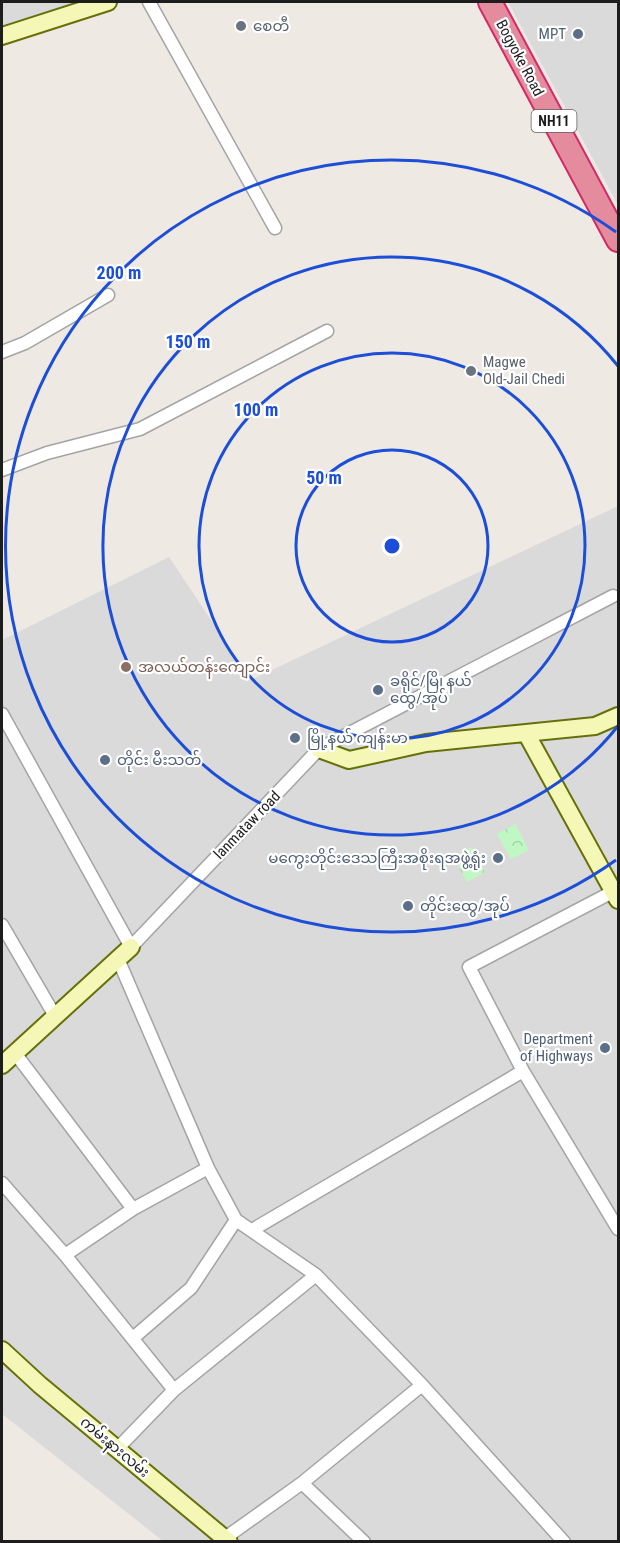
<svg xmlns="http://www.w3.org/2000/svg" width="620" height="1543" viewBox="0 0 620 1543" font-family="'Roboto Condensed','Noto Sans Myanmar',sans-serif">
	<defs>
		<pattern id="park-crowns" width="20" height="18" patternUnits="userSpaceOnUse" patternTransform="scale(1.5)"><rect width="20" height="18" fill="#c0f8c4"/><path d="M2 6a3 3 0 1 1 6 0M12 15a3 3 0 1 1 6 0" fill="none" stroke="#a5d4a8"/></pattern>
	</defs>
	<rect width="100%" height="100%" fill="#eeeae3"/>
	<path fill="#dbdada" d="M2 2H114L2 43Z
		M508 2H618V205Z
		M618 506V876L603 884 618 913V1541H163L2 1414V640L169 557 251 680Z"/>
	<path fill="url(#park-crowns)" d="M515 824 529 850 511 859 497 834Z
		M471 847 485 872 467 882 453 857Z"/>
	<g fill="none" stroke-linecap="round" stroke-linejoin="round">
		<g stroke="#a4a4a4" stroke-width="15">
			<path id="street" d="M149 2 275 228
				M2 352 25 343 108 295
				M2 470 47 453 140 429 327 331
				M2 714 131 947 319 749 613 596
				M618 889 469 967 523 1071 618 1229
				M2 925 55 1016
				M118 959 208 1168 236 1220 316 1275 422 1385 564 1542
				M15 1053 133 1209
				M2 1183 65 1255 174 1390
				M252 1230 523 1071
				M65 1255 133 1209 208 1168
				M133 1338 191 1288 236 1220
				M117 1449 174 1390 316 1275
				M302 1483 364 1542
				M225 1538 302 1483 422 1385"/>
		</g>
		<g stroke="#667008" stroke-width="20">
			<path id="secondary" d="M2 36 108 2
				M526 733 618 900
				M319 749 349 760 426 743 595 726 618 716
				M2 1065 131 947
				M2 1350 40 1385 229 1542"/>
		</g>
		<g stroke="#d32966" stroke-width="26">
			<path id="highway" d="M490 2 618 240"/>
		</g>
		<use href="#street" stroke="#fff" stroke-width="12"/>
		<use href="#secondary" stroke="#f5f7b7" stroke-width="16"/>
		<use href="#highway" stroke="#e48c9e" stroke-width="22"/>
	</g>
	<g fill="none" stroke="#1d4ed8" stroke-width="3">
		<circle cx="392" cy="546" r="96"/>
		<circle cx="392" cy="546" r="193"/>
		<path d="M618 726A289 289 0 1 1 618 366"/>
		<path d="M616 860A386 386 0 1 1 616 232"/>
	</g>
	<g fill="#6b7280" stroke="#fff" stroke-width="2">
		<circle cx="241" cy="26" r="6"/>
		<circle cx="471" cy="371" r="6"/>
	</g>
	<g fill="#5c6f8a" stroke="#fff" stroke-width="2">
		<circle cx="578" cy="34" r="6"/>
		<circle cx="378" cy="690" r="6"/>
		<circle cx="295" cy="738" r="6"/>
		<circle cx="105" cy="760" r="6"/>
		<circle cx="498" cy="858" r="6"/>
		<circle cx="408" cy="906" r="6"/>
		<circle cx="605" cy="1048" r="6"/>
	</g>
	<circle fill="#8d6e63" stroke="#fff" stroke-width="2" cx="126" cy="667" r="6"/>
	<g text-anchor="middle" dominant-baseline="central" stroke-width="4.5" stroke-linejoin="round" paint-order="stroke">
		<rect fill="#fff" stroke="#616161" stroke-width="1.5" x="531.5" y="110" width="45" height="22" rx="4.5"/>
		<g font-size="14" font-weight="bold" fill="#1d1d1d">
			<text x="554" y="121">NH11</text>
		</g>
		<g font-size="15" fill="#5b616d" stroke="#fff" text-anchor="start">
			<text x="253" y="26">စေတီ</text>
			<text x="483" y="362">Magwe<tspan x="483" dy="17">Old-Jail Chedi</tspan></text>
		</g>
		<g font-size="15" fill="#4e5e75" stroke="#fff" text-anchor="start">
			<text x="566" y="34" text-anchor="end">MPT</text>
			<text x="390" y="681">ခရိုင်/မြို့နယ်<tspan x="390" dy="17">ထွေ/အုပ်</tspan></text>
			<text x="307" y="738">မြို့နယ် ကျန်းမာ</text>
			<text x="117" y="760">တိုင်း မီးသတ်</text>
			<text x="486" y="858" text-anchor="end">မကွေးတိုင်းဒေသကြီးအစိုးရအဖွဲ့ရုံး</text>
			<text x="420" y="906">တိုင်းထွေ/အုပ်</text>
			<text x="593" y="1039" text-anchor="end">Department<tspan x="593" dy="17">of Highways</tspan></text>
		</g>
		<g font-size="15" fill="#1d1d1d" stroke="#fff">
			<text transform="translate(520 58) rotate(62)">Bogyoke Road</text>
			<text transform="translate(247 825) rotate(-46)">lanmataw road</text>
			<text transform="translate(115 1447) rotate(40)">ကမ်းနားလမ်း</text>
		</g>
		<g font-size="15" fill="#785e54" stroke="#fff" text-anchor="start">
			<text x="138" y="667">အလယ်တန်းကျောင်း</text>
		</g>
	</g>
	<circle cx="392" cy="546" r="9" fill="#1d4ed8" stroke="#fff" stroke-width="3"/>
	<g font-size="18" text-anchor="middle" font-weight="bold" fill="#1d4ed8" stroke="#fff" stroke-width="4.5" stroke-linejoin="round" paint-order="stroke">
		<text x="119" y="279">200 m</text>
		<text x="188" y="348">150 m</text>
		<text x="256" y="416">100 m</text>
		<text x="324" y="484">50 m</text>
	</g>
	<rect width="620" height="1543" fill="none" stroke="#1d1d1d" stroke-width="6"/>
</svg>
